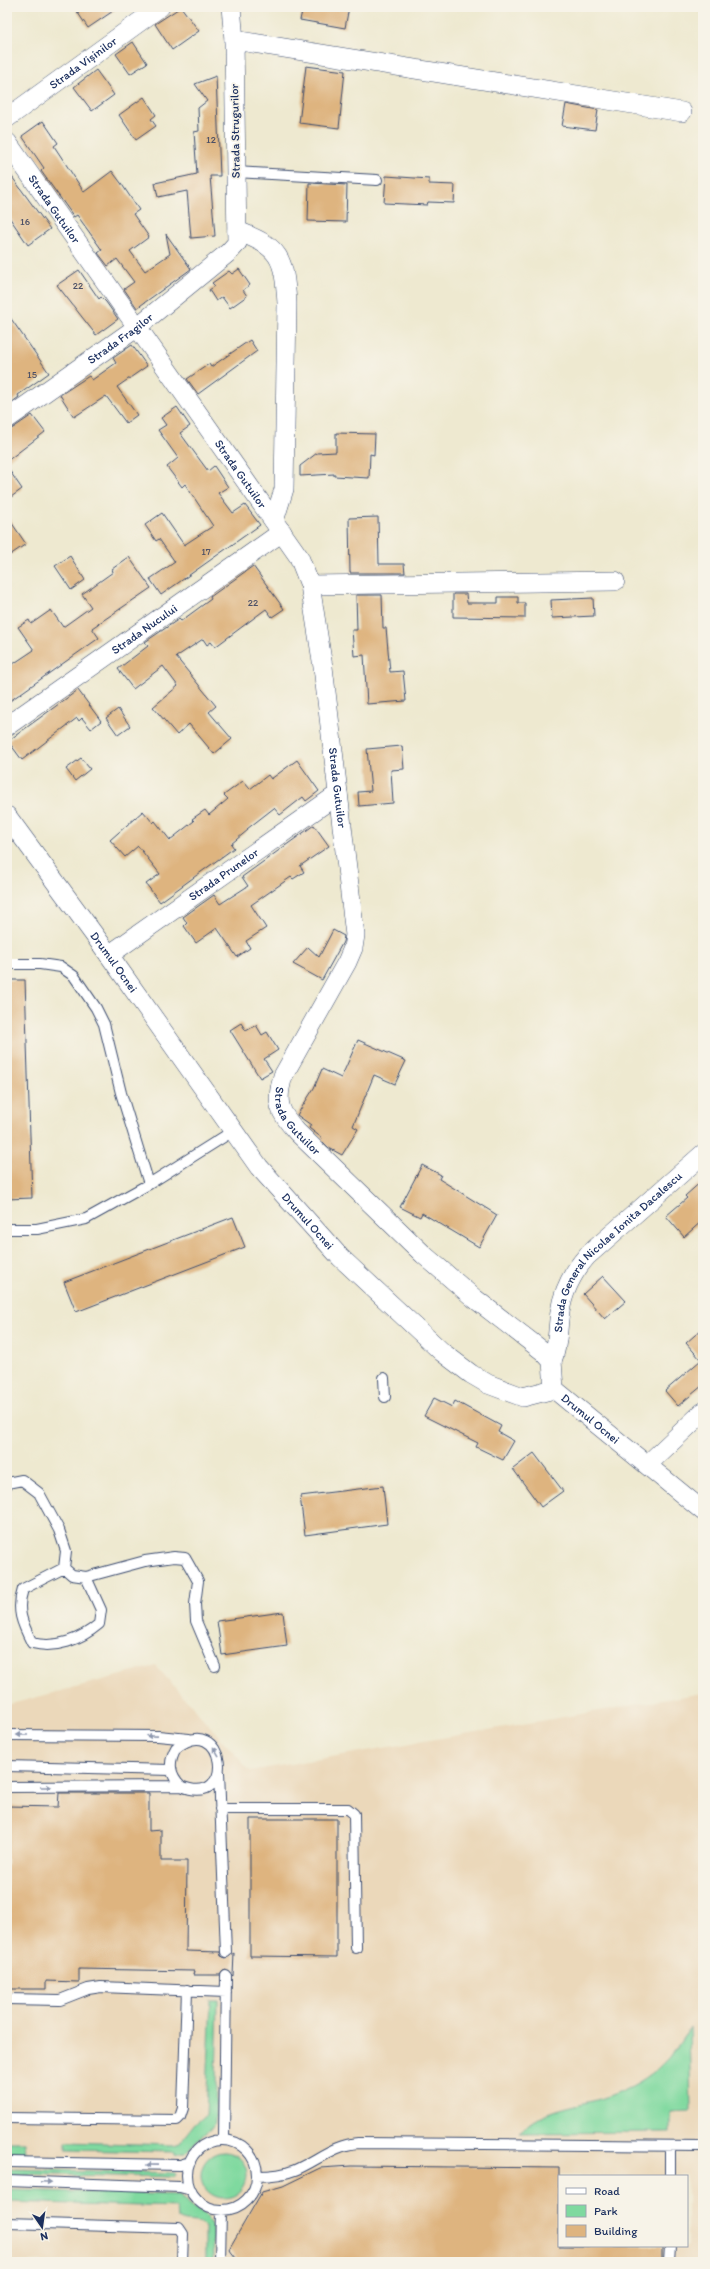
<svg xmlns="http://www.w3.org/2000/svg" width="710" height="2269" viewBox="0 0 710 2269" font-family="Itim,sans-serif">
	<rect width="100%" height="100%" fill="#f7f3e8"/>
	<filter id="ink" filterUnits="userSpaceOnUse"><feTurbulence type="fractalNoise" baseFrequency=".025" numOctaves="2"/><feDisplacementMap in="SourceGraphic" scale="8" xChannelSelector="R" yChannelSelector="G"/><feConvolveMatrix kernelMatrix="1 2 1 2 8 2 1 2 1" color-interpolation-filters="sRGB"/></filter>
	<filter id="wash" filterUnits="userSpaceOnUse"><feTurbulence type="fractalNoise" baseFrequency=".012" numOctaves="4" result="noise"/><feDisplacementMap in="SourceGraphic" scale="16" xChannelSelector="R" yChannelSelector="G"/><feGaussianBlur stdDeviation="0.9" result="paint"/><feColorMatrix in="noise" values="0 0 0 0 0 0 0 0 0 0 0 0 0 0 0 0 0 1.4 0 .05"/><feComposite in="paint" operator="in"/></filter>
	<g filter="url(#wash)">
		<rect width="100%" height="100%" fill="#eee9d0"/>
		<path fill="#ebd8ba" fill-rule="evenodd" d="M156 1666 250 1771 703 1693V2262H7V1705ZM559 2176H687V2246H559Z"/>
		<path fill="#7fd99f" stroke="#4d847e" d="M211 2000H218L215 2122 213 2128 202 2135 186 2152 175 2155V2152L66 2150V2142L174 2145 180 2143 195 2124 206 2115Z
			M689 2028 691 2111 670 2112V2132L519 2133C536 2114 559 2109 584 2103 633 2091 664 2073 689 2028Z
			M7 2142H25L26 2152 7 2151Z
			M201 2175a23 23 0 1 1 46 0a23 23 0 1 1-46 0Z
			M7 2169 175 2173 176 2175 174 2177 7 2174Z
			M7 2190 180 2195 187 2204 208 2218 212 2225 213 2262H205V2227C197 2220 187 2225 178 2219L177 2207 7 2202Z"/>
		<g id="blocks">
			<path fill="#deb47f" d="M74 7H119L88 28Z
				M181 7 199 31 172 50 155 24Z
				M303 7H349L345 28 300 20Z
				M133 42 147 63 130 74 116 54Z
				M306 66 345 71 339 128 299 123Z
				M96 70 114 95 92 111 74 87Z
				M216 76 220 176H210L215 236 191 238 187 191 158 197 155 183 197 174 194 132 199 131 198 108 207 101 195 84Z
				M144 97 156 115 151 119 156 126 136 140 119 115Z
				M566 104 598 110 595 130 562 126Z
				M43 121 58 143 54 146 84 192 112 171 121 183 139 210 133 214 149 237 130 251 145 271 170 254 166 234 191 269 137 308 124 289 134 282 117 259 108 266 98 253 102 250 77 215 74 217 41 171 44 168 22 136Z
				M7 170 50 229 28 245 7 214Z
				M386 176 429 179V184L455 185 454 203 428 202 427 205 384 203Z
				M309 183 347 185 346 222 308 221Z
				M239 269 250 285 243 290 247 296 230 308 222 297 216 301 209 290 215 286 212 283 229 271 232 274Z
				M79 270 99 299 101 297 106 302 118 319 96 335 57 285Z
				M7 313 49 373 18 395 19 397 7 406Z
				M250 340 257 351 198 394 187 379 209 364 211 367Z
				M132 345 147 366 117 387 137 415 126 423 106 396 74 417 60 395 89 376 92 380 116 363 113 358Z
				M177 407 190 426 180 433 208 471 214 466 228 487 218 493 233 513 245 505 260 525 161 595 150 579 175 562 159 539 156 541 145 525 162 513 184 545 213 526 185 484 182 487 167 467 178 458 158 430 166 425 161 418Z
				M32 415 45 432 7 461V430L13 428Z
				M336 433 375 434 374 455 370 454 369 478 334 476V474L300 476V466L317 453 336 452Z
				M7 467 22 489 7 500Z
				M7 516 26 544 7 557Z
				M378 517 379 564H404L405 573H350L349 518Z
				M70 556 85 580 71 590 55 566Z
				M129 557 151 588 92 628 99 638 7 703V668L34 650 18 627 29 620 31 624 51 610 63 627 91 607 82 594 113 572 112 569Z
				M253 566 284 609 272 617 266 609 215 647 211 642 207 645 203 639 176 657 216 706 209 712 232 739 214 754 189 724 177 735 153 707 178 686 163 666 133 689 118 669 148 646 145 642 179 619 181 621 211 599 210 597Z
				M453 594H466L467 603H498V597H518V603H525V618L453 617Z
				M356 595H382L383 628H386L390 672 403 671 406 701 367 704 364 655 354 656 352 630H357Z
				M593 598 594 616 552 618 551 600Z
				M78 690 101 721 91 729 82 718 79 721 77 718 22 760 8 741Z
				M118 709 130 726 118 735 106 718Z
				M402 746 404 769 391 770 393 803 359 806 358 792 371 791 367 749Z
				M81 758 90 769 75 781 66 769Z
				M297 760 319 791 306 801 303 797 280 815 274 808 247 829 248 830 231 844 234 848 160 902 146 884 160 874 138 846 125 857 110 840 143 811 153 823 155 821 170 840 194 821 192 819 205 810 209 815 228 799 224 795 243 781 250 789 268 775 271 779Z
				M314 825 329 846 300 866 304 872 293 879 291 877 251 905 266 928 246 941 250 948 237 957 217 928 196 943 184 926 187 923 183 917 214 895 220 904 248 886 242 877Z
				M333 930 344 936 343 942 322 980 293 964 308 947 319 957Z
				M7 980H25L32 1198 7 1199Z
				M241 1023 246 1031 256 1025 262 1035 267 1032 278 1050 264 1059 272 1071 260 1078 230 1030Z
				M358 1040 406 1061 395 1084 374 1075 353 1126 358 1129 342 1155 329 1148 321 1140 322 1138 309 1128 311 1125 297 1115 314 1088 322 1069 341 1078Z
				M422 1165 441 1175 439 1179 497 1215 479 1247 422 1213 420 1217 400 1207Z
				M703 1180V1220L684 1237 666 1216 687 1198 685 1196Z
				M233 1217 245 1247 76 1312 64 1282Z
				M603 1276 626 1301 605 1319 583 1294Z
				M703 1328V1385L678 1406 665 1391 701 1360 686 1343Z
				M434 1398 452 1407 455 1401 501 1426 498 1432 514 1441 503 1460 476 1447 478 1443 424 1416Z
				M534 1453 563 1491 541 1507 513 1469Z
				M383 1486 387 1524 305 1535 300 1496Z
				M283 1612 287 1646 222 1655 217 1621Z
				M59 1793H149V1831L161 1830V1861H187L186 1951 220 1952 221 1956 226 1958 234 1953 233 1976 226 1970 223 1971 220 1975H193L194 1971 79 1969V1982L46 1981V1989H7V1806L58 1807Z
				M250 1819H337V1957L250 1956Z
				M351 2166 559 2168V2246H662V2262H239L229 2249 262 2192 283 2186 320 2168Z"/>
		</g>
	</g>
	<g filter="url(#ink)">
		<use href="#blocks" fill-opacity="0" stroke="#3b4b6f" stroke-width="1"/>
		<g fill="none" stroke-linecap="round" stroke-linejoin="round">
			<g stroke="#3b4b6f" stroke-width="12">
				<path id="service" d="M236 172 377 180
					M7 964H40L61 967 74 976 96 1008 104 1024 121 1093 149 1184
					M7 1229H37L86 1219 149 1184 233 1131
					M384 1378 385 1397
					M7 1483 22 1480 39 1493 59 1530 66 1551 64 1568 72 1575 86 1577 145 1561 174 1557 185 1558 198 1581 195 1604 196 1621 215 1666
					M64 1568 23 1589C16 1610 22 1623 32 1643 56 1649 80 1640 99 1624L101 1610 86 1577
					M7 1735 158 1736 189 1739
					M7 1766 171 1770
					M219 1772 226 1952
					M7 1787 181 1786C239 1810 225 1709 176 1748 168 1762 169 1774 181 1786
					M220 1809H348L354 1814 356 1948
					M7 1999 60 2000 88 1989 101 1987 226 1992
					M7 2118 177 2120 180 2117 183 2108 187 1990
					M224 2140 226 1976
					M187 2175a35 35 0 1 1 70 0a35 35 0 1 1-70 0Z
					M7 2162 180 2165 190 2162
					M257 2176C270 2176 283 2175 295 2170 317 2161 333 2145 358 2143L703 2146
					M670 2176V2147
					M7 2181 180 2187 191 2190
					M7 2223 179 2228 183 2234 182 2262
					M220 2262 221 2210
					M669 2262 670 2246"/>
			</g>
			<g stroke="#3b4b6f" stroke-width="20">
				<g id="minor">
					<path d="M234 40 682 112"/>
					<path id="s1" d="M7 118 160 7"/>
					<path id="s2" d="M7 142 299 557 310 585 323 667 355 935 353 948 347 962 283 1076C275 1103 279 1112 297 1132L424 1255 474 1298 544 1352 552 1361 554 1389"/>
					<path d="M237 231C281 247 284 258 287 303L284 489 274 521"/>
					<path id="s3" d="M7 419 136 328 229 252 237 243 234 40 231 7"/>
					<path d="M310 585 615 581"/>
					<path id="s4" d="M7 726 282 532"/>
					<path id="s5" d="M7 816 109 955 259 1167 340 1257 442 1352 471 1374 488 1384 523 1397 554 1389 703 1511"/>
					<path id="s6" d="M109 955 338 794"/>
					<path id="s7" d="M552 1361C559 1343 557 1331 560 1312 563 1291 573 1272 587 1256L703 1154"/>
					<path d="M648 1464 703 1412"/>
				</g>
			</g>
			<use href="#service" stroke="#fff" stroke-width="10"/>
			<use href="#minor" stroke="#fff" stroke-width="19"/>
		</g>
		<defs><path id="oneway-solid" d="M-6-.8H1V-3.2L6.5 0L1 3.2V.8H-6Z"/></defs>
		<g fill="#8d97ae">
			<use href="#oneway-solid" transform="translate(22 1735) rotate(-180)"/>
			<use href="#oneway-solid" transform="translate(152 1736) rotate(-179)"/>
			<use href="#oneway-solid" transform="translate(216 1752) rotate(-120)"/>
			<use href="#oneway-solid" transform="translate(46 1787)"/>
			<use href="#oneway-solid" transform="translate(152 2165) rotate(-179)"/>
			<use href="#oneway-solid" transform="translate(46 2182) rotate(2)"/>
		</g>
	</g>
	<g text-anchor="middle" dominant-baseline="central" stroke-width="3.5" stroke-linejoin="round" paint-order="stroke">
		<g font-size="10" fill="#4c5066">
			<text x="211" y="139">12</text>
			<text x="25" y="221">16</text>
			<text x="78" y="285">22</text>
			<text x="32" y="374">15</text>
			<text x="206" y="551">17</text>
			<text x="253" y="602">22</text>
		</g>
		<g font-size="12" fill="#1b2f5e" stroke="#f7f3e8">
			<text stroke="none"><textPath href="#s1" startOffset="94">Strada Vișinilor</textPath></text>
			<text transform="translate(235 131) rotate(-91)">Strada Strugurilor</text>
			<text stroke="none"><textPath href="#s2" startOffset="82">Strada Gutuilor</textPath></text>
			<text stroke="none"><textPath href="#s3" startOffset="139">Strada Fragilor</textPath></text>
			<text stroke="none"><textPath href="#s2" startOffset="406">Strada Gutuilor</textPath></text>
			<text stroke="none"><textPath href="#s4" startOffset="168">Strada Nucului</textPath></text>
			<text stroke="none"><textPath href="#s2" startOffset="742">Strada Gutuilor</textPath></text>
			<text stroke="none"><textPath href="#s6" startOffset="140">Strada Prunelor</textPath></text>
			<text stroke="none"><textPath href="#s5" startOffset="181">Drumul Ocnei</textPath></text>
			<text stroke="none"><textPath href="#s2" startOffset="1101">Strada Gutuilor</textPath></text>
			<text stroke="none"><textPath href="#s5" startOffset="505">Drumul Ocnei</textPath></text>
			<text stroke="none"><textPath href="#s7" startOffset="133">Strada General Nicolae Ionita Dacalescu</textPath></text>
			<text stroke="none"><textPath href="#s5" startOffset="865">Drumul Ocnei</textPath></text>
		</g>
	</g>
	<rect width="710" height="2269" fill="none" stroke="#f7f3e8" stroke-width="24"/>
	<rect x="558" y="2175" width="130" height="72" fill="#f7f3e8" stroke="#9fa5b1"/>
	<rect x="566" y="2188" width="20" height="6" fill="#ffffff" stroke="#9fa5b1"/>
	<text x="594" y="2195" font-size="12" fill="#1b2f5e">Road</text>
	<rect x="566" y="2205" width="20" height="12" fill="#7fd99f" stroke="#9fa5b1"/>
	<text x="594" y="2215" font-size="12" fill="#1b2f5e">Park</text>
	<rect x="566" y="2225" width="20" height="12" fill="#deb47f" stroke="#9fa5b1"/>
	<text x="594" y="2235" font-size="12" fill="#1b2f5e">Building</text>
	<g transform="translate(42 2227) rotate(167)" stroke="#f7f3e8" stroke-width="3" paint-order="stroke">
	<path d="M0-3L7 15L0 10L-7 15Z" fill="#1b2f5e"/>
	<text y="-6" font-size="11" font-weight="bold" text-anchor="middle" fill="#1b2f5e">N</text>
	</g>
</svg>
